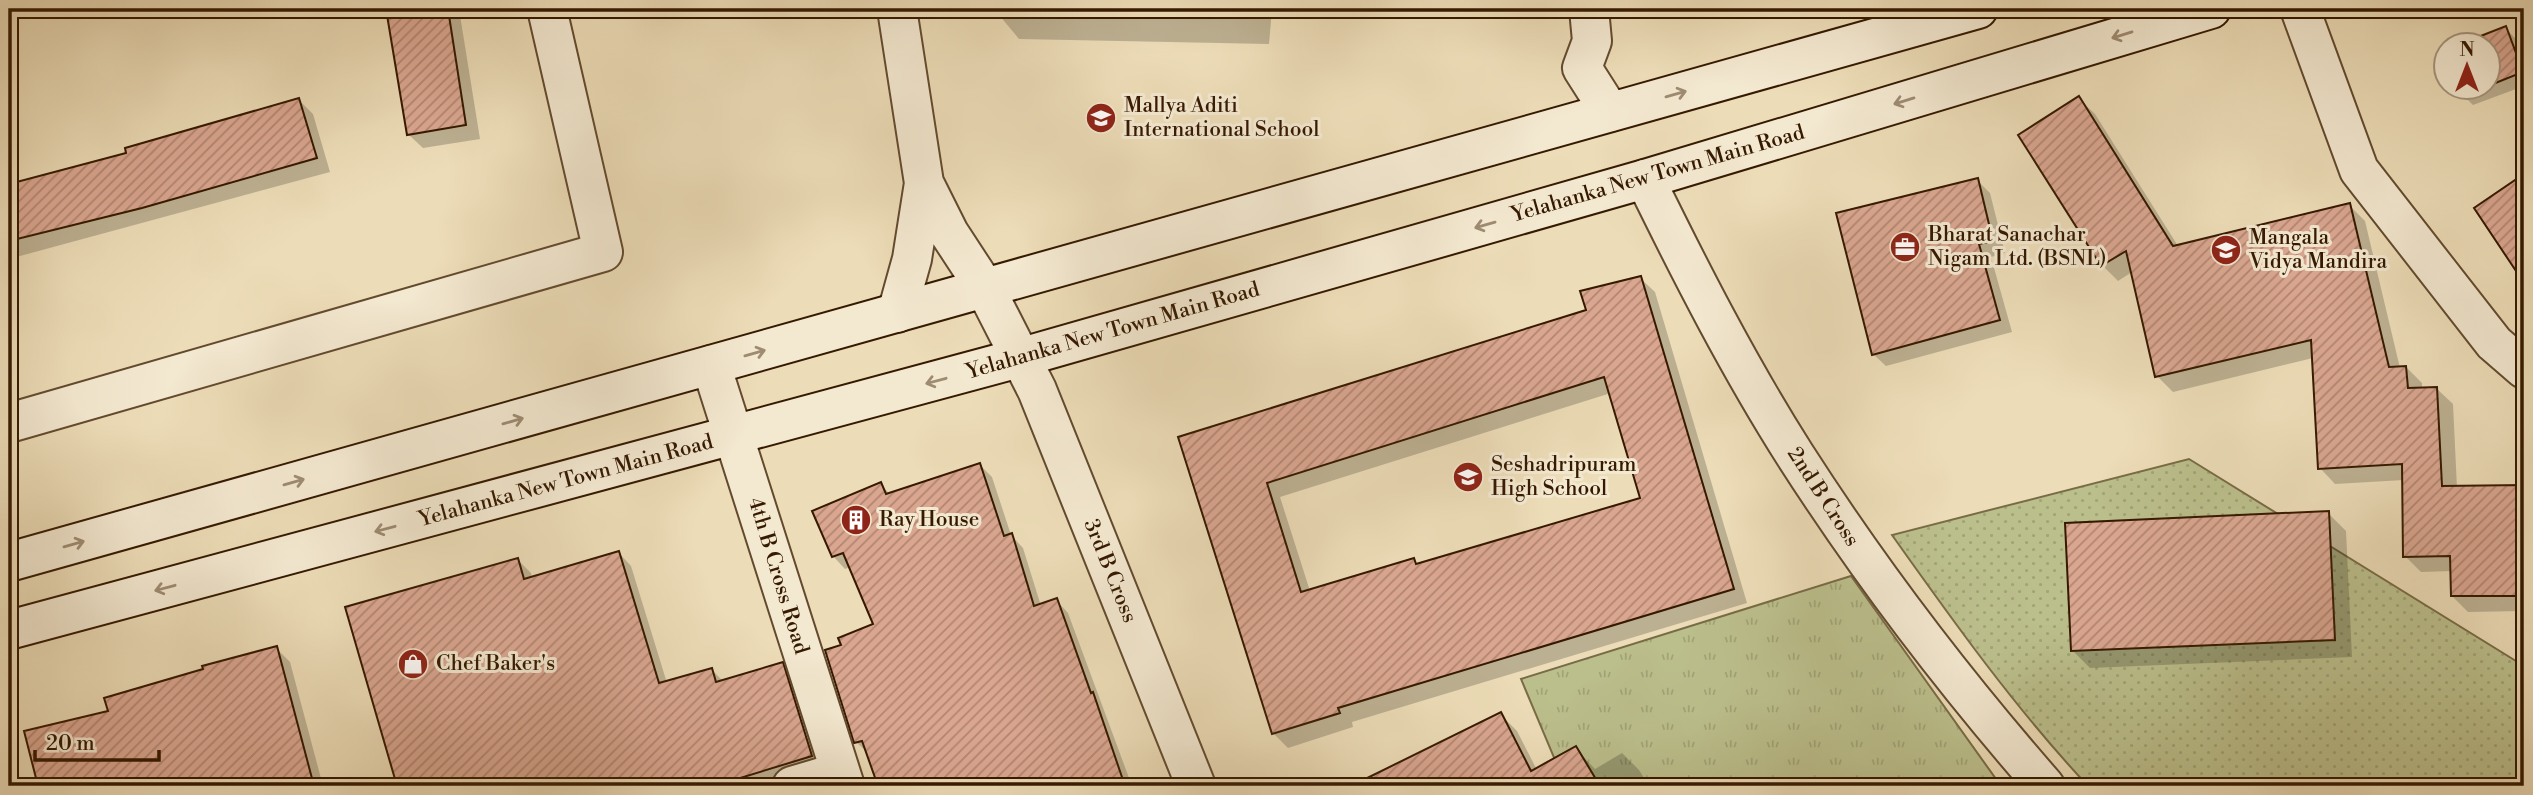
<svg xmlns="http://www.w3.org/2000/svg" width="2533" height="795" viewBox="0 0 2533 795" font-family="'Libre Bodoni',serif">
	<defs>
		<pattern id="grass-dots" width="8" height="8" patternUnits="userSpaceOnUse" patternTransform="scale(1.75)"><rect width="8" height="8" fill="#bbbf8c"/><path d="M2 2h.1M6 6h.1" fill="none" stroke="#a1a477" stroke-width="1.8" stroke-linecap="round"/></pattern>
		<pattern id="park-tufts" width="24" height="20" patternUnits="userSpaceOnUse" patternTransform="scale(1.75)"><rect width="24" height="20" fill="#bbbf8c"/><path d="M3 7l-1-3M5 7V3M7 7l1-3M15 17l-1-3M17 17v-4M19 17l1-3" fill="none" stroke="#a1a477"/></pattern>
		<pattern id="building-hatch" width="6" height="6" patternUnits="userSpaceOnUse" patternTransform="scale(1.75)"><rect width="6" height="6" fill="#daa690"/><path d="M-1 1l2-2M0 6l6-6M5 7l2-2" fill="none" stroke="#b28673"/></pattern>
	</defs>
	<rect width="100%" height="100%" fill="#ecdcb7"/>
	<filter id="stains"><feTurbulence type="fractalNoise" baseFrequency=".00286" numOctaves="4"/><feColorMatrix values="0 0 0 0 .2 0 0 0 0 .09 0 0 0 0 .02 0 0 0 .5 -.17"/></filter>
	<radialGradient id="worn" r=".72"><stop offset=".6" stop-color="#630" stop-opacity="0"/><stop offset="1" stop-color="#630" stop-opacity=".3"/></radialGradient>
	<path fill="url(#grass-dots)" stroke="#786c46" stroke-width="2" d="M2189 459 2524 666V777L2520 786H2088C2015 708 1953 621 1892 535Z"/>
	<path fill="url(#park-tufts)" stroke="#786c46" stroke-width="2" d="M1851 576 2001 786H1566L1521 679Z"/>
	<path fill="#0003" fill-rule="evenodd" d="M9 9H30L9 15Z
		M387 9H459L480 139 423 148 408 134Z
		M994 9H1272L1269 44 1019 39Z
		M2505 28 2516 39 2524 61V86L2473 105 2463 95 2460 88H2488V46Z
		M2079 99 2095 114 2178 246 2349 205 2365 221 2400 368 2406 367 2422 383V389H2437L2453 404 2457 488 2524 487V611L2468 612 2452 596V571L2421 572 2405 556 2404 480 2335 484 2320 468 2313 358 2173 392 2157 376 2132 272 2118 281 2102 265Z
		M299 100 313 114 330 172 9 259V186L128 155Z
		M2524 176V280L2476 208Z
		M1977 180 1990 193 2005 253 1991 257 2012 332 1886 366 1873 354Z
		M1640 278 1655 292 1747 603 1352 722 1353 727 1288 748 1273 733 1180 438 1588 311ZM1611 393 1642 499 1418 565 1413 560 1310 591 1280 497Z
		M980 465 992 477 1011 535 1023 548 1041 606 1056 600 1068 613 1132 786H880L869 754 856 742 843 646 875 625 850 567 845 569 833 556 880 484 890 494Z
		M2328 513 2346 531 2352 657 2090 668 2072 650Z
		M618 552 631 566 667 683 712 670 724 682 782 664 795 677 824 769 788 786H392L399 784 518 560 531 573 532 578Z
		M276 648 290 662 323 786H40L27 732 110 712Z
		M1500 714 1517 731 1537 770 1575 748 1595 769 1622 753 1639 770 1649 786H1355Z"/>
	<path fill="url(#building-hatch)" stroke="#351900" stroke-width="2" fill-rule="evenodd" d="M386 9H448L466 125 407 135Z
		M2506 26 2523 72 2488 86V46H2455Z
		M2079 96 2173 246 2350 203 2389 367 2406 366 2408 388 2437 387 2442 486 2524 485V596H2451L2450 556 2403 557 2402 464 2318 469 2311 340 2155 377 2126 251 2101 266 2018 135Z
		M299 98 317 158 142 208 9 241V184L126 153 125 148Z
		M2524 174V283L2474 208Z
		M1978 178 1993 241 1979 244 2000 320 1872 355 1836 213Z
		M1641 276 1734 589 1338 708 1340 713 1272 734 1178 437 1586 310 1580 291ZM1604 377 1640 498 1416 564 1414 558 1301 592 1267 483Z
		M980 463 1004 536 1012 533 1034 606 1057 598 1091 693 1093 692 1125 786H878L862 741 854 743 825 650 841 645 838 638 873 624 843 553 832 557 812 511 881 482 886 494Z
		M2329 511 2335 640 2071 651 2065 523Z
		M619 551 659 683 712 668 716 682 783 662 812 756 714 786H397L345 607 518 558 524 579Z
		M277 646 314 786H38L24 731 108 711 104 698 203 669 202 666Z
		M1501 712 1531 771 1576 746 1600 786H1351Z"/>
	<g fill="none" stroke-linecap="round" stroke-linejoin="round">
		<g stroke="#634a2e" stroke-width="42">
			<path id="minor" d="M1589 9 1592 41 1582 68 1610 112
				M2300 9 2359 170 2494 343 2524 369
				M1645 179C1691 273 1739 367 1795 455 1870 572 1954 682 2045 786
				M711 365 845 786
				M9 423 603 252 547 9
				M792 786 839 772"/>
		</g>
		<g stroke="#634a2e" stroke-width="42">
			<path id="tertiary" d="M897 9 924 183 949 233 985 288 1037 390 1196 786
				M897 313 912 259 924 183"/>
		</g>
		<g stroke="#351900" stroke-width="42">
			<path id="secondary" d="M9 562 1978 9
				M9 630 1019 358 1645 179 2211 9"/>
		</g>
		<use href="#minor" stroke="#f3e8d0" stroke-width="38"/>
		<use href="#tertiary" stroke="#f3e8d0" stroke-width="38"/>
		<use href="#secondary" stroke="#f3e8d0" stroke-width="38"/>
	</g>
	<defs><path id="oneway-shaft" d="M-6 0H5M1.5-3L5.5 0L1.5 3" fill="none" stroke-width="1.6" stroke-linecap="round" stroke-linejoin="round" transform="scale(1.75)"/></defs>
	<g stroke="#9e8b72">
		<use href="#oneway-shaft" transform="translate(2122 35) rotate(163)"/>
		<use href="#oneway-shaft" transform="translate(1676 94) rotate(-16)"/>
		<use href="#oneway-shaft" transform="translate(1904 101) rotate(163)"/>
		<use href="#oneway-shaft" transform="translate(1485 225) rotate(164)"/>
		<use href="#oneway-shaft" transform="translate(755 353) rotate(-16)"/>
		<use href="#oneway-shaft" transform="translate(936 381) rotate(165)"/>
		<use href="#oneway-shaft" transform="translate(513 421) rotate(-16)"/>
		<use href="#oneway-shaft" transform="translate(294 482) rotate(-16)"/>
		<use href="#oneway-shaft" transform="translate(385 529) rotate(165)"/>
		<use href="#oneway-shaft" transform="translate(74 544) rotate(-16)"/>
		<use href="#oneway-shaft" transform="translate(165 588) rotate(165)"/>
	</g>
	<defs>
		<g id="school-disc" transform="scale(1.575)"><circle r="9.5" fill="#8f2418" stroke="#f3e8d0"/><path d="M0-5L7-2L0 1L-7-2ZM-4 1L0 2.5L4 1V4Q0 6-4 4Z" fill="#fff"/></g>
		<g id="office-disc" transform="scale(1.575)"><circle r="9.5" fill="#8f2418" stroke="#f3e8d0"/><path d="M-6-3h4V-5.5h4V-3h4V5H-6ZM-1-4.5V-3h2v-1.5ZM-6 0V1H6V0Z" fill="#fff"/></g>
		<g id="building-disc" transform="scale(1.575)"><circle r="9.5" fill="#8f2418" stroke="#f3e8d0"/><path d="M-4-6H4V6H1V3H-1V6H-4ZM-2.5-4.3h1.7v1.8h-1.7ZM.8-4.3h1.7v1.8H.8ZM-2.5-1h1.7V.8h-1.7ZM.8-1h1.7V.8H.8Z" fill="#fff"/></g>
		<g id="shop-disc" transform="scale(1.575)"><circle r="9.5" fill="#8f2418" stroke="#f3e8d0"/><path d="M-5-2.5h2.3a2.7 3.5 0 0 1 5.4 0H5L5.5 6h-11ZM-1.5-2.5h3a1.5 2.3 0 0 0-3 0Z" fill="#fff"/></g>
	</defs>
	<g fill-rule="evenodd">
		<use href="#school-disc" x="1101" y="118"/>
		<use href="#office-disc" x="1905" y="247"/>
		<use href="#school-disc" x="2226" y="250"/>
		<use href="#school-disc" x="1468" y="477"/>
		<use href="#building-disc" x="856" y="520"/>
		<use href="#shop-disc" x="413" y="664"/>
	</g>
	<g text-anchor="middle" dominant-baseline="central" stroke-width="6" stroke-linejoin="round" paint-order="stroke">
		<g font-size="21" fill="#351900" stroke="#f3e8d0" text-anchor="start">
			<text x="1124" y="106">Mallya Aditi<tspan x="1124" dy="24">International School</tspan></text>
			<text x="1928" y="235">Bharat Sanachar<tspan x="1928" dy="24">Nigam Ltd. (BSNL)</tspan></text>
			<text x="2249" y="238">Mangala<tspan x="2249" dy="24">Vidya Mandira</tspan></text>
			<text x="1491" y="465">Seshadripuram<tspan x="1491" dy="24">High School</tspan></text>
			<text x="879" y="520">Ray House</text>
			<text x="436" y="664">Chef Baker's</text>
		</g>
		<g font-size="21" fill="#351900" stroke="#f3e8d0">
			<text transform="translate(1658 174) rotate(-16)">Yelahanka New Town Main Road</text>
			<text transform="translate(1113 331) rotate(-16)">Yelahanka New Town Main Road</text>
			<text transform="translate(566 481) rotate(-15)">Yelahanka New Town Main Road</text>
			<text transform="translate(1823 497) rotate(57)">2nd B Cross</text>
			<text transform="translate(1110 571) rotate(68)">3rd B Cross</text>
			<text transform="translate(778 576) rotate(73)">4th B Cross Road</text>
		</g>
	</g>
	<rect width="2533" height="795" fill="none" stroke="#ecdcb7" stroke-width="35"/>
	<rect x="10" y="10" width="2512" height="774" fill="none" stroke="#351900" stroke-width="3.5"/>
	<rect x="18" y="18" width="2498" height="760" fill="none" stroke="#351900" stroke-width="2"/>
	<g transform="translate(2467 66)"><circle r="33" fill="#f3e8d0" stroke="#a7957d" stroke-width="2"/>
	<path d="M0-5L12 26L0 18L-12 26Z" fill="#8f2418"/>
	<text y="-10" font-size="19" font-weight="bold" text-anchor="middle" fill="#351900">N</text>
	</g>
	<path d="M35 750v10h124v-10" fill="none" stroke="#351900" stroke-width="3.5"/>
	<text x="46" y="750" font-size="21" fill="#351900" stroke="#f3e8d0" stroke-width="5" paint-order="stroke">20 m</text>
	<rect width="100%" height="100%" filter="url(#stains)"/>
	<rect width="100%" height="100%" fill="url(#worn)"/>
</svg>
